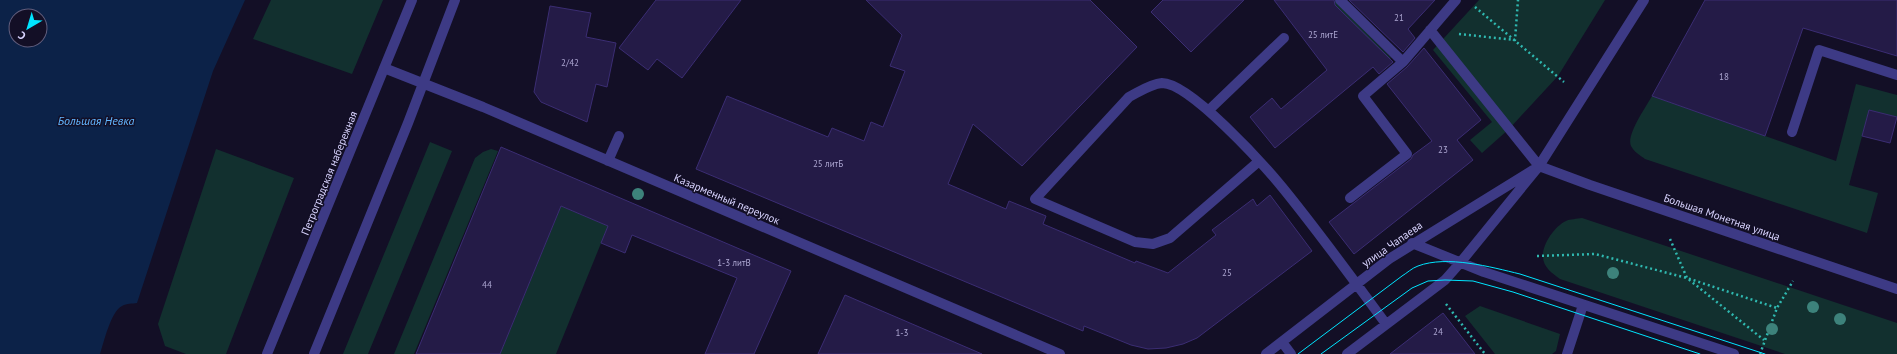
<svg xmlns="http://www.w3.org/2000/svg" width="1897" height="354" viewBox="0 0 1897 354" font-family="'PT Sans',sans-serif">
	<rect width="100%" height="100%" fill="#130f26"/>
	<path fill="#12302f" d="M271 0H383L352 74 253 39Z
		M1327 0H1334L1391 58 1381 68Z
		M1479 0H1605L1558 76 1509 129 1482 153 1470 140 1492 122 1433 50Z
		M1856 84 1897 95V117L1869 110 1849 185 1878 193 1867 233 1645 159C1640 155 1634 152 1631 146 1626 135 1646 107 1652 96L1836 161Z
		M430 142 452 151 368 354H343Z
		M216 149 294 178 226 354H186L165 346 158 324Z
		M491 149 498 151 414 354H394L475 158 483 152Z
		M561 206 608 226 556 354H500Z
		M1582 218 1897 323V354H1785L1560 279C1553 274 1543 267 1543 257 1542 244 1555 226 1566 221 1570 219 1577 219 1582 218Z
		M1480 306 1560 334 1556 351 1552 354H1495L1465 316Z"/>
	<path fill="#0c2248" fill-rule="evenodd" d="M0 0H245L213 71 137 303C132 304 127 303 122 306 111 311 104 342 100 354H0ZM16 16H40V40H16Z"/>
	<path fill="#241b47" stroke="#3b2d73" d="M656 0H741L682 78 657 59 648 70 619 48Z
		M866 0H1090L1137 47 1022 166 973 124 948 184 1006 209 1009 201 1046 216 1043 224 1135 263 1136 261 1168 273 1216 235 1212 230 1253 199 1257 206 1270 195 1312 251 1197 338 1183 344 1166 348 1148 349 1131 345 1084 326 1083 331 696 169 727 96 828 137 832 128 864 141 871 122 883 127 905 71 890 66 902 35Z
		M1163 0H1244L1191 52 1151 12Z
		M1274 0H1334L1335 5 1393 62 1379 74 1373 67 1275 148 1250 117 1272 98 1281 109 1327 70Z
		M1349 0H1435L1408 29 1415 38 1403 52Z
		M1705 0H1897V56L1803 28 1765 136 1652 96Z
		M550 6 591 13 586 37 616 43 607 87 596 84 587 122 541 102 534 92Z
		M1424 48 1481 120 1457 140 1473 160 1354 254 1329 222 1411 159 1413 155 1432 141 1387 84 1407 67Z
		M1869 110 1897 117 1890 143 1862 136Z
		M501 147 791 271 754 354H705L737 278 632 235 625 253 601 243 608 226 561 206 500 354H416Z
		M845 295 882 311 982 354H818Z
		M1443 313 1475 354H1390Z"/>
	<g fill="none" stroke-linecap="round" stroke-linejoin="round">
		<path stroke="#2fb8b0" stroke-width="2.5" stroke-dasharray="2 3" stroke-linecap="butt" d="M1475 7 1564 82
			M1459 34 1515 40 1518 0
			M1670 239 1687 278 1764 340
			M1537 256 1595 254 1687 278 1777 308
			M1446 304 1485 354
			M1760 354 1777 308 1793 281"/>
		<path stroke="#3d3a85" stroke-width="10" d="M1340 0 1403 62
			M1430 30 1539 166 1590 185 1897 289
			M384 68 483 107 1060 354
			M1209 110 1284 38
			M1792 132 1819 50 1897 75
			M608 161 619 136
			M1258 162 1170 238 1153 244 1135 242 1035 199 1129 97C1139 92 1150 84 1162 83 1190 83 1263 164 1282 187 1318 231 1352 278 1386 324
			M1350 198 1407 154 1363 96 1403 62 1456 0
			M1412 243 1484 272 1734 354
			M1282 342 1291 354
			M267 354 412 0
			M314 354 408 123 455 0
			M1266 354 1389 259 1533 170
			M1347 354 1445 280 1460 263 1539 166 1644 0
			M1567 354 1583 305"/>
		<path stroke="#00e5ff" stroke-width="1" d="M1298 354 1402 276C1407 273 1412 268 1418 266 1447 255 1491 267 1520 274L1765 354
			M1321 354 1412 288 1428 281 1445 280 1473 281 1513 292 1700 354"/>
	</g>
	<g fill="#3d827b">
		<circle cx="638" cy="194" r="6"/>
		<circle cx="1613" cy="273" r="6"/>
		<circle cx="1813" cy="307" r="6"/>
		<circle cx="1840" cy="319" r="6"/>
		<circle cx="1772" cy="329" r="6"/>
	</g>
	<g text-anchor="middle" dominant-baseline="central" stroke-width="3" stroke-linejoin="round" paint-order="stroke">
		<g font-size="9" fill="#aca6d1">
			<text x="1399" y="17">21</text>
			<text x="1323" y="34">25 литЕ</text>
			<text x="570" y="62">2/42</text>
			<text x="1724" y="76">18</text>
			<text x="1443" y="149">23</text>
			<text x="828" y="163">25 литБ</text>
			<text x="734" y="262">1-3 литВ</text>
			<text x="1227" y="272">25</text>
			<text x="487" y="284">44</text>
			<text x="1438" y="331">24</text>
			<text x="902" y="332">1-3</text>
		</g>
		<g font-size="11" fill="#d9d4ff" stroke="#130f26">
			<text transform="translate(329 173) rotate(-68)">Петроградская набережная</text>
			<text transform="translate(727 199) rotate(23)">Казарменный переулок</text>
			<text transform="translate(1722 217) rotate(19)">Большая Монетная улица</text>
			<text transform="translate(1392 244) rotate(-35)">улица Чапаева</text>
		</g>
		<g font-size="12" font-style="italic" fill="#62b6ff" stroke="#130f26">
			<text x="96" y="120">Большая Невка</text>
		</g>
	</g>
	<g transform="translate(28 28) rotate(218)"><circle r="19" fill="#130f26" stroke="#625e7d"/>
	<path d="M0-3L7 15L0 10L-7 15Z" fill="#00e5ff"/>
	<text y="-6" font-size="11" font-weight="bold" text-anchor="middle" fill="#d9d4ff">С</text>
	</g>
</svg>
